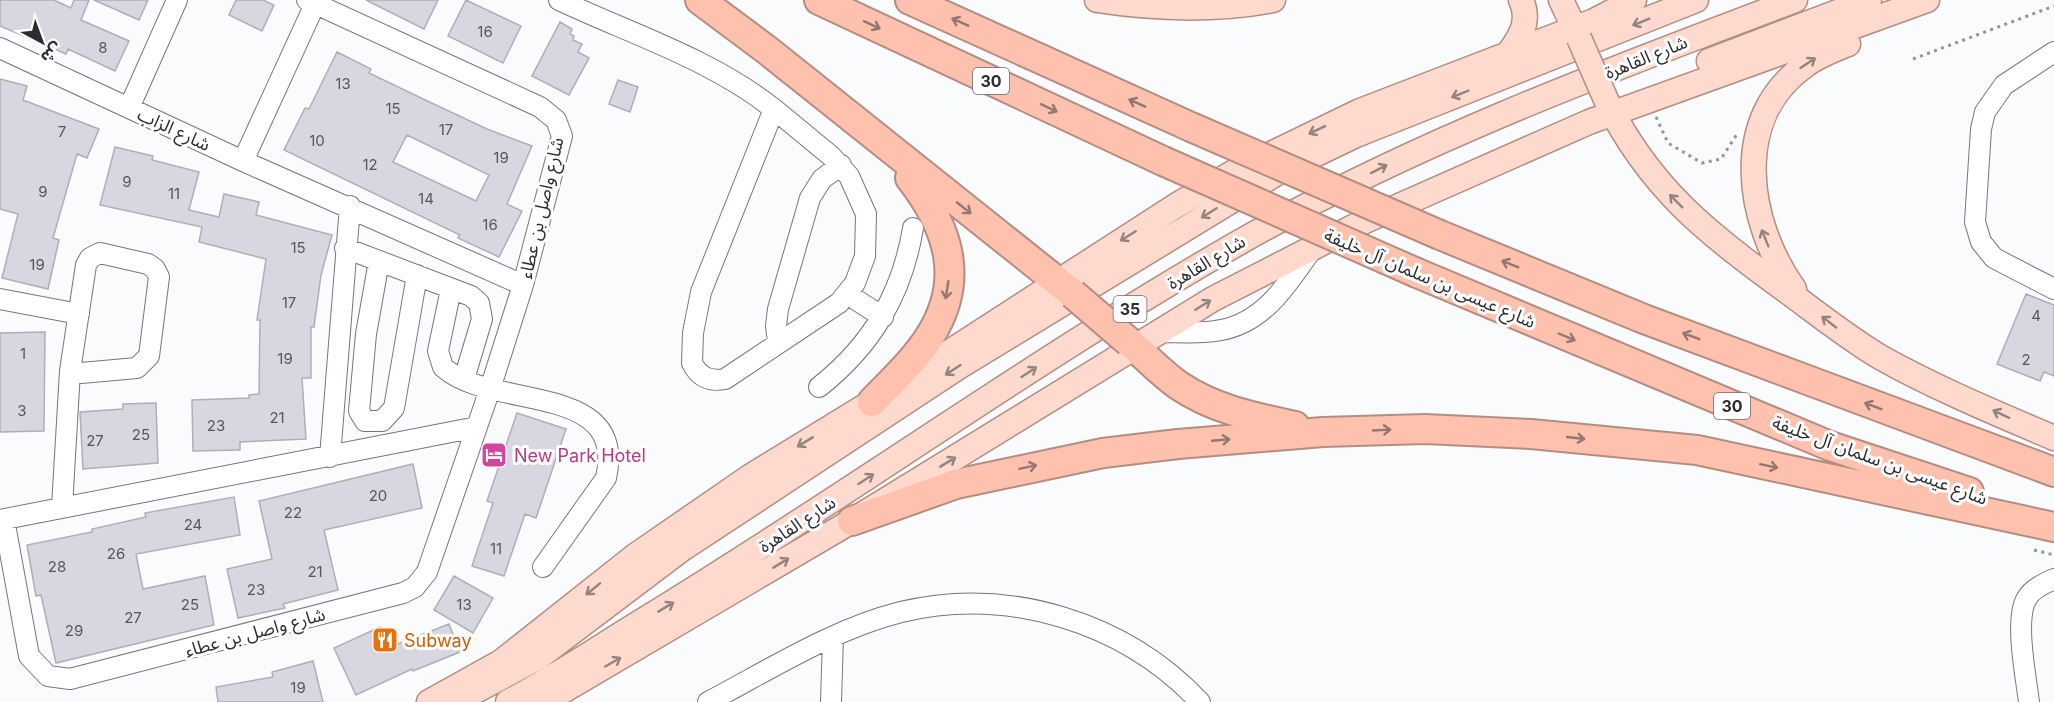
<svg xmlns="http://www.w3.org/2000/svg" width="2054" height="702" viewBox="0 0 2054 702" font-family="Inter,'Noto Sans Arabic',sans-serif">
	<rect width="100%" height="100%" fill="#fafbfd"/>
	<path fill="#d7d6e1" stroke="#aeaeb8" stroke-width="1.5" fill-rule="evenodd" d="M0 0H54L71 8 74 0H89L81 20 129 41 115 71 68 49 66 54 0 26Z
		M94 0H148L139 20Z
		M236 0H263L274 5 262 31 229 15Z
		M366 0H438L424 29Z
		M466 0 521 26 503 63 448 36Z
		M560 22 572 29 570 34 574 36 573 40 582 44 578 52 589 58 569 95 532 76Z
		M337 52 371 69 369 73 421 98 487 129 532 146 507 204 522 211 499 257 458 238 460 235 284 150 305 108 309 109ZM407 135 489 175 476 201 393 162Z
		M0 79 27 86 23 100 99 129 87 158 77 154 53 238 59 240 48 289 2 278 18 214 0 209Z
		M618 80 638 87 630 112 609 104Z
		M115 147 153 156 152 160 199 172 189 210 219 217 224 194 259 202 256 215 332 235 321 275 314 327H311V378H302L306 439 240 442V450L193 451 192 400 249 398V395L259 394 260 320H257L266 259 199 242 202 227 100 205Z
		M2026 294 2054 305V376L2044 372 2040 381 1997 364Z
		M45 332 44 431 0 432V333Z
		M156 403 158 463 83 469 80 412 123 409V404Z
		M517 413 566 429 536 518 525 514 504 576 472 566 493 503 487 501Z
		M413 464 422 508 324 530 338 590 283 604 285 608 238 618 227 569 272 559 259 501Z
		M234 497 240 535 136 554 143 589 205 576 214 625 56 663 41 595 36 596 27 545 92 532V529L146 517 145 513Z
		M454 576 493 598 473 633 434 610Z
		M449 624 460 652 413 671 412 669 356 695 334 648 380 627 390 647Z
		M313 661 323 702H218L216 687 273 677 272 672Z"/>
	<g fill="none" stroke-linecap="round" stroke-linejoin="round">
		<g stroke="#747781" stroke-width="22">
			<path id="minor" d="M559 0C631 34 711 59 774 109
				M0 48 243 161 523 285
				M2054 52 2004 85 1985 112 1981 129 1975 222 1981 242 1994 258 2054 289
				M129 108 177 0
				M774 109 831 156 849 176 866 214 865 256 855 283 839 303 725 379C710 382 699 377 692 363L693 333 701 292Z
				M243 161 315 4
				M345 248 471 296 479 303 482 319 464 379
				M379 261 366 334 359 411 365 421H382L394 408 417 275
				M451 289 438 351 443 367C490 411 628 380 606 478L543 567
				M847 294 883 317
				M0 299 79 314
				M1160 332C1180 332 1202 334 1221 330 1265 322 1289 282 1312 249
				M778 342 776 326 778 309 810 198 822 179 841 165
				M819 387C871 346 902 295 913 228
				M330 457 350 206
				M62 507 70 371 86 265 90 258 100 253 148 264 155 269 159 277 149 356 137 368 81 373 70 371
				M4 519 29 656 48 676 70 679 403 593 415 587 427 572 490 389 523 285 562 136 556 120 540 107 307 0
				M0 520 477 427
				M708 702C769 670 833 629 901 612 1008 586 1125 622 1200 702
				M831 702 833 637
				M2029 702C2026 677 2014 618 2027 598 2032 589 2045 583 2054 579"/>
		</g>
		<g stroke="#b48d82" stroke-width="27">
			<path id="major" d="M1097 0C1156 9 1215 11 1273 0
				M1561 0 1579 38
				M1508 54C1520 38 1531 21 1521 0
				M1709 61 1869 0
				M1607 102C1649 186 1705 232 1780 286 1813 310 1845 336 1880 357 1933 387 1998 414 2054 438
				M1794 289C1747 223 1729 117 1807 64 1819 55 1834 50 1848 44
				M429 702 501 662 635 556 751 476 872 402 1177 205 1236 171 1360 111 1594 21 1634 0
				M455 702 539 657 682 549 960 366 1277 173 1356 135 1696 0
				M508 702C556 677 601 646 647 618 847 496 1037 358 1240 242 1415 142 1607 71 1795 0
				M544 702 852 521 1213 299 1365 221 1589 122 1927 0"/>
		</g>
		<g stroke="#b48d82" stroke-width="32">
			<path id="highway" d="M700 0 767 50 1073 294
				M819 0 1163 161
				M910 0 1191 127
				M1440 235 1644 319 2054 472
				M1417 273 1830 446 1969 492
				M1129 342C1145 356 1160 372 1178 385 1213 409 1253 417 1295 426
				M872 402C892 381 915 360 930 336 966 279 948 227 910 178
				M852 521 956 484 1103 453 1178 444 1323 432 1425 429 1531 434 1697 450 2054 527"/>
		</g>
		<path stroke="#949598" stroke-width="3" stroke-dasharray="3 4.5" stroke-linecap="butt" d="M1913 59 2054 6
			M1656 117 1668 143 1702 163 1721 159 1737 134
			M2034 550 2054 555"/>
		<use href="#minor" stroke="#fff" stroke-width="20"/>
		<use href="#major" stroke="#fedace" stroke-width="24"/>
		<use href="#highway" stroke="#fdc1ae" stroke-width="28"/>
		<g stroke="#b48d82" stroke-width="27" stroke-linecap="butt">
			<path id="major-bridge" d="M1579 38 1607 102"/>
		</g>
		<g stroke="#b48d82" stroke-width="32" stroke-linecap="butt">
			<path id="highway-bridge" d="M1191 127 1440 235
				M1163 161 1417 273
				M1073 294 1129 342"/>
		</g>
		<use href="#major-bridge" stroke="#fedace" stroke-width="24"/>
		<use href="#highway-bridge" stroke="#fdc1ae" stroke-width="28"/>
	</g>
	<defs><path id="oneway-shaft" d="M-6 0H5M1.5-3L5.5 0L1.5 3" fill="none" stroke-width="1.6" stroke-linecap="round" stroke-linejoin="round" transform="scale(1.5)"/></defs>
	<g stroke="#947770">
		<use href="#oneway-shaft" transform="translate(960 22) rotate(-156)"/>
		<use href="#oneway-shaft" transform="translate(872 25) rotate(25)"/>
		<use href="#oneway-shaft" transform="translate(1137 103) rotate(-156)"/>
		<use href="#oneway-shaft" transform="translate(1049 108) rotate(25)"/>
		<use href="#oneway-shaft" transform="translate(964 208) rotate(38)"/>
		<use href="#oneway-shaft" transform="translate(1510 264) rotate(-158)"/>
		<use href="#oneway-shaft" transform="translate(947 290) rotate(99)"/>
		<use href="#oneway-shaft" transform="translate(1691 336) rotate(-159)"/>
		<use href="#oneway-shaft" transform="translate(1567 337) rotate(23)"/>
		<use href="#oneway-shaft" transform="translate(1873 406) rotate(-159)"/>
		<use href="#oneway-shaft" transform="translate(1382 430) rotate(-3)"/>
		<use href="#oneway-shaft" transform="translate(1576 438) rotate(6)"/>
		<use href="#oneway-shaft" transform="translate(1221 440) rotate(-5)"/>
		<use href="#oneway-shaft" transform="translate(1769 466) rotate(12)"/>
		<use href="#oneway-shaft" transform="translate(1028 467) rotate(-12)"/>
	</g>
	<g stroke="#948480">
		<use href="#oneway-shaft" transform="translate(1641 22) rotate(158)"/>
		<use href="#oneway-shaft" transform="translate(1808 63) rotate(-34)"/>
		<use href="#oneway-shaft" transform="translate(1460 94) rotate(158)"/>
		<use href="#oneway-shaft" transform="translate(1317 130) rotate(155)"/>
		<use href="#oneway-shaft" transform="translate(1379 169) rotate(-27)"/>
		<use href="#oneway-shaft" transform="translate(1676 201) rotate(-135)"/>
		<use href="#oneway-shaft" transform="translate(1209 213) rotate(148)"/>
		<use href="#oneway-shaft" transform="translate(1128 236) rotate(148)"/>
		<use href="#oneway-shaft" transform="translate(1765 238) rotate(-112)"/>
		<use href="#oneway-shaft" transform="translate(1203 305) rotate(-32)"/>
		<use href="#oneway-shaft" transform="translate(1829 322) rotate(-142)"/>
		<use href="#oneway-shaft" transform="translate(953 370) rotate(147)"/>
		<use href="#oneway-shaft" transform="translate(1029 372) rotate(-33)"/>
		<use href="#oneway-shaft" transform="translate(2001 414) rotate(-155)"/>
		<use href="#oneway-shaft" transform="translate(805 442) rotate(149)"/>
		<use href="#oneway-shaft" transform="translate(948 462) rotate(-31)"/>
		<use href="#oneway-shaft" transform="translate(866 479) rotate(-33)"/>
		<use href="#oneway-shaft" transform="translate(781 563) rotate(-31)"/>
		<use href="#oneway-shaft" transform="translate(593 589) rotate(141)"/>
		<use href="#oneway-shaft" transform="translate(666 607) rotate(-31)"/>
		<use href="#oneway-shaft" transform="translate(613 662) rotate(-30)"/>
	</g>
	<defs>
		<g id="hotel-square" transform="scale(1.35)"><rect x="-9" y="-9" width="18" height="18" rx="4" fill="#d1479c" stroke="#fff"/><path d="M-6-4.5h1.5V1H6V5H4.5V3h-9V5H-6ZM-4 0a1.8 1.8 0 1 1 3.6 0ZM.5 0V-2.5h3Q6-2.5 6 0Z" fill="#fff"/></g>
		<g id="restaurant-square" transform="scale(1.35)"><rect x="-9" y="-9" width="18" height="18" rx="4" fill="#e8710a" stroke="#fff"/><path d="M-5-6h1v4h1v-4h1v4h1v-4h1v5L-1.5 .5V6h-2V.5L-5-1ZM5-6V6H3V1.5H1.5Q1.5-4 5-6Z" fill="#fff"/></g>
	</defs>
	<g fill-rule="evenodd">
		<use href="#hotel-square" x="494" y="455"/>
		<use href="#restaurant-square" x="385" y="640"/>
	</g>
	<g text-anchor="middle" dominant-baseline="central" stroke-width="6" stroke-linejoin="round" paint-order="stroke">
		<g font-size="15" fill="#56575d">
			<text x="485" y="31">16</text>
			<text x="103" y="47">8</text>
			<text x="343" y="83">13</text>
			<text x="393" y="108">15</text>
			<text x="446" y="129">17</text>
			<text x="62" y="131">7</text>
			<text x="317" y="140">10</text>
			<text x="501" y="157">19</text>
			<text x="370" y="164">12</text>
			<text x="127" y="181">9</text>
			<text x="43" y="191">9</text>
			<text x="174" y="193">11</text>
			<text x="426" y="198">14</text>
			<text x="490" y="224">16</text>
			<text x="298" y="247">15</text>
			<text x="37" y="264">19</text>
			<text x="289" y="302">17</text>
			<text x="2036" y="315">4</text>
			<text x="23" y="353">1</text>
			<text x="285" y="358">19</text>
			<text x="2026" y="359">2</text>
			<text x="22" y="410">3</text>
			<text x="277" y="417">21</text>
			<text x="216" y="425">23</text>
			<text x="141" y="434">25</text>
			<text x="95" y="440">27</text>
			<text x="378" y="495">20</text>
			<text x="293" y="512">22</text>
			<text x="193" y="524">24</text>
			<text x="496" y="548">11</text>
			<text x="116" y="553">26</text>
			<text x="57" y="566">28</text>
			<text x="315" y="571">21</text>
			<text x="256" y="589">23</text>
			<text x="190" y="604">25</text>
			<text x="464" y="604">13</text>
			<text x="133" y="617">27</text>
			<text x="74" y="630">29</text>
			<text x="298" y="687">19</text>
		</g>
		<g fill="#fff" stroke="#6b6c6f" stroke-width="1.5">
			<rect x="973" y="68" width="36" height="26" rx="4.5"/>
			<rect x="1113.5" y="296" width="33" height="26" rx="4.5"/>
			<rect x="1714" y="393" width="36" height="26" rx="4.5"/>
		</g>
		<g font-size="16" font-weight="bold" fill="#2b2d31">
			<text x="991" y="81">30</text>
			<text x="1130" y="309">35</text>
			<text x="1732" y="406">30</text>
		</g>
		<g font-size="18" fill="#2b2d31" stroke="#fff">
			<text transform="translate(1646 57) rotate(-22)">شارع القاهرة</text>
			<text transform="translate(174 129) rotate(25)">شارع الزاب</text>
			<text transform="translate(541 208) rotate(-77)">شارع واصل بن عطاء</text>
			<text transform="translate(1206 262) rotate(-31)">شارع القاهرة</text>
			<text transform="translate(1430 278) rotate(23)">شارع عيسى بن سلمان آل خليفة</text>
			<text transform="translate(1880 460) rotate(20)">شارع عيسى بن سلمان آل خليفة</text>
			<text transform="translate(797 524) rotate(-33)">شارع القاهرة</text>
			<text transform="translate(255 632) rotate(-15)">شارع واصل بن عطاء</text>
		</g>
		<g font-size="18" fill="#b23c85" stroke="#fff" text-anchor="start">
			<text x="514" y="455">New Park Hotel</text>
		</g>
		<g font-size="18" fill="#c56008" stroke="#fff" text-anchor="start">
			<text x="404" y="640">Subway</text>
		</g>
	</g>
	<g transform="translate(42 42) rotate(139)" stroke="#ffffff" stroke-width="4.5" paint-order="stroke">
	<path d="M0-4.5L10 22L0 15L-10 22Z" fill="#2b2d31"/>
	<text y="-9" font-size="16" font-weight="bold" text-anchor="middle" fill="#2b2d31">ش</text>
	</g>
</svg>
